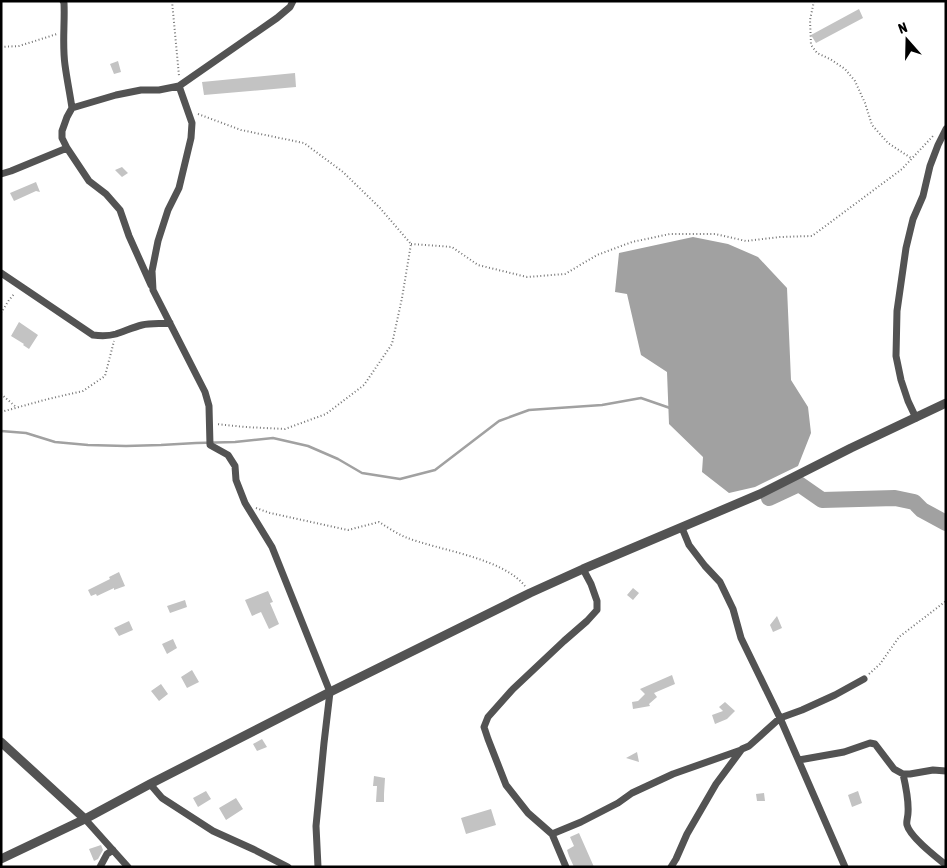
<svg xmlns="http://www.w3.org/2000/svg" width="947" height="868" viewBox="0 0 947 868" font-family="'Asap Condensed',sans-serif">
	<rect width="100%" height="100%" fill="#fff"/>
	<path fill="#a1a1a1" d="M693 237 728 244 758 257 787 288 791 380 808 407 811 433 798 466 755 487 729 493 702 472 703 457 669 424 667 372 641 355 627 294 615 292 619 253Z"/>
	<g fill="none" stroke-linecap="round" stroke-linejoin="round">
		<path stroke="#a1a1a1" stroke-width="2.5" d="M1 431 26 433 55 442 88 445 126 446 161 445 196 443 235 442 273 438 308 446 338 459 362 473 400 479 435 470 499 421 529 410 602 405 641 398 670 408"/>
		<path stroke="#a1a1a1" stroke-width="16" d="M769 498 799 484 822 500 895 498 914 502 922 510 946 523"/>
	</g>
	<path fill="#c3c3c3" d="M859 9 863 18 816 43 811 35Z
		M118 61 121 72 114 74 110 64Z
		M295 73 296 87 204 95 202 82Z
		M122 167 128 173 122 177 115 170Z
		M36 182 40 192 36 191 14 201 10 193Z
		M19 322 38 335 29 349 23 345 24 344 11 336Z
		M119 572 125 586 114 590V588L97 596 96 594 91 596 88 590 110 579 109 577Z
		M633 588 639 593 633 600 627 595Z
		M268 591 273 602 270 603 279 624 269 629 261 612 252 616 245 600Z
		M185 600 187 607 170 613 167 606Z
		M777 616 782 628 773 632 770 625Z
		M129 621 133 630 119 636 114 628Z
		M173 639 177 648 167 654 162 644Z
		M192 670 199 682 187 688 181 677Z
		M672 675 675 684 654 693 657 697 649 704 650 706 633 709 632 702 638 701 645 694 640 689Z
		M161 684 168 694 159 701 151 691Z
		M725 702 735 711 727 719 715 724 712 715 723 711 719 707Z
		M262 739 267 747 257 751 253 744Z
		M637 752 639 762 626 758Z
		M374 776 385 778 384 794V802H376L377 786H373Z
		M206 791 211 799 198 807 193 798Z
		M858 791 862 803 852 807 848 795Z
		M764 793 765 801H757L756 794Z
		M236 798 243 809 226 820 219 808Z
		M491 809 496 825 466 834 461 818Z
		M579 833 594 867H574L569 856 567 850 574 846 570 837Z
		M101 845 103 850 98 859 94 861 89 849Z"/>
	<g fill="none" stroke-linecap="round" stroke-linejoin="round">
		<path stroke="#757575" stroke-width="2" stroke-dasharray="1 2.5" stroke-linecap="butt" d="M172 1 179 76
			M814 1 810 20 811 45 817 53 830 59 845 69 855 81 865 103 872 125 888 143 911 158
			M1 47 19 46 57 34
			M198 114 241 130 304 143 343 172 380 208 411 244 402 298 392 344 364 385 326 414 285 429 245 427 216 424
			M411 244 452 247 478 265 527 277 565 274 597 255 632 242 670 234H715L746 241 780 237 812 236 902 169 933 136
			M1 313 9 300 15 293
			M1 394 16 407
			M1 412 48 399 83 391 105 376 114 341
			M256 508 270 513 348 530 379 522C387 527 396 533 405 537 440 551 501 557 525 586
			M869 674 880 664 899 637 946 601"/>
		<path stroke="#535353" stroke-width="7" d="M63 1 64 3C65 24 62 44 65 65 67 80 70 94 72 108L67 117 62 131V138L67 148 89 181 106 194 120 210 129 236 151 285
			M179 86 192 123 191 138 179 188 168 210 158 241 152 271 153 290 205 392 209 406 210 445 228 455 235 466 236 480 245 503 272 547 330 692 324 743 316 826 318 867
			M72 108 116 95 141 90H159L179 86 277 18 290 7 293 1
			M1 174 11 171 67 148
			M1 273 93 335C101 336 109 336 116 334 125 331 134 327 142 325 151 323 161 324 170 323
			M916 418 908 401 901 380 896 356 897 311 906 248 913 219 923 196 930 166 938 145 946 129
			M682 528 689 545 705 566 720 582 733 609 741 638 780 718 845 867
			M799 760 844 752 870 743 875 744 894 769 903 774H910L933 770 946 771
			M903 774C906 787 909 800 908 813 908 817 906 822 907 825 910 837 936 857 946 865
			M150 784 162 798 213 831 255 850 288 867
			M85 819 128 867
			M552 834 581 822 618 803 632 793 673 774 741 750
			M100 867 107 854 113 850
			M566 867 552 834 528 813 506 785 488 739 484 727 488 717 513 689 564 641 587 621 597 610V601L591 584 583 569
			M671 867 676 859 687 834 716 784 742 749 749 746 780 718 802 710 835 695 864 679"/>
		<path stroke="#535353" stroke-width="9" d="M1 742 85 819
			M1 859 85 819 150 784 330 692 530 593 583 569 760 494 851 448 946 403"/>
	</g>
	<rect width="947" height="868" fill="none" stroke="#000000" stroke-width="5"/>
	<g transform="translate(907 40) rotate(340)" stroke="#ffffff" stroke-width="4" paint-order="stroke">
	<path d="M0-4L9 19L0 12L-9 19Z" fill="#000000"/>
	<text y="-8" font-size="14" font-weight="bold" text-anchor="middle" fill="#000000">N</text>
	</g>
</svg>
